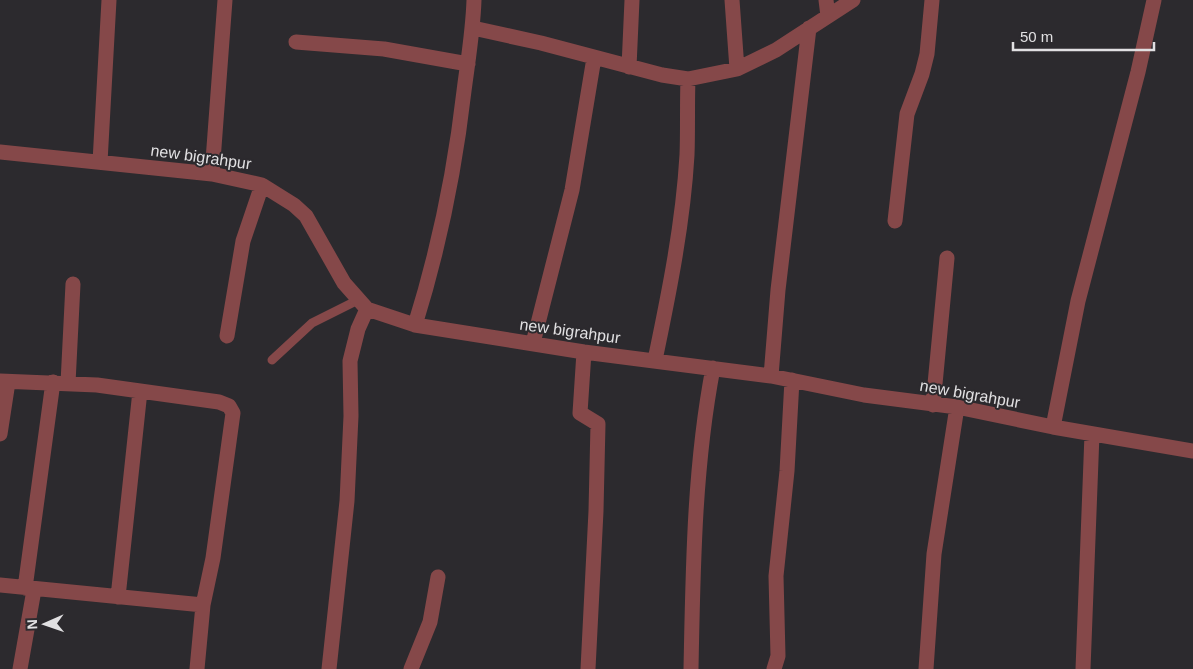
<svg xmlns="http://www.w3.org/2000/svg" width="1193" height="669" viewBox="0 0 1193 669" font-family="Helvetica,sans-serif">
	<rect width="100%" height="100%" fill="#2c2a2e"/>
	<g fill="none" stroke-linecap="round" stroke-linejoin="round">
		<path stroke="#854849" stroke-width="9" d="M272 360 312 323 358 300"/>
		<path stroke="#854849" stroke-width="15" d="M732 0 737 69
			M826 0 828 16
			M473 28 541 43 662 75 688 79 737 69 776 50 853 0
			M296 42 384 49 468 64
			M629 67 632 0
			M0 152 212 174 262 185 294 205 306 216 344 283 367 309 415 325 584 352 771 376 864 395 957 407 1053 427 1193 451
			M100 162 109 0
			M212 174 225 0
			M895 221 907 114 922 74 927 54 932 0
			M415 325C439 248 455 170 464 91 468 60 473 31 474 0
			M227 336 243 241 262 185
			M533 343 572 190 594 58
			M584 352 580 413 598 424 596 511 588 669
			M655 360C669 293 683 224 687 155 688 130 687 104 688 79
			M771 376 778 290 809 28
			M0 381 97 385 219 402 229 406 233 413 213 558 203 605 197 669
			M68 383 73 284
			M933 405 947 258
			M1053 427 1078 301 1138 72 1154 0
			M0 434 8 382
			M0 585 203 605
			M25 588 53 382
			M118 597 140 391
			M20 669 34 590
			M329 669 347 501 351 416 350 361 358 329 367 309
			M411 669 430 622 438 577
			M691 669C693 569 694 467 713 368
			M774 669 778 656 776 576 787 471 792 380
			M926 669 934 554 957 407
			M1083 669 1092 434"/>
	</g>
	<g text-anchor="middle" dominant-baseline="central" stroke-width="4" stroke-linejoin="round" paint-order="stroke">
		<g font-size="16" fill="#e1e0e2" stroke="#2c2a2e">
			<text transform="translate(201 157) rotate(8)">new bigrahpur</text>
			<text transform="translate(570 331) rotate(8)">new bigrahpur</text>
			<text transform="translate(970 394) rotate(10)">new bigrahpur</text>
		</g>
	</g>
	<g transform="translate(45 624) rotate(268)" stroke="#2c2a2e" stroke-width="4" paint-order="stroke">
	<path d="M0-4L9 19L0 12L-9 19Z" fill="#e1e0e2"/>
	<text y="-8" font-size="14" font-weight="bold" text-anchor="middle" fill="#e1e0e2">N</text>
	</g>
	<path d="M1013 42v8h141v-8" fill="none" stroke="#e1e0e2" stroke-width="2.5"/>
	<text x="1020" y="42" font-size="15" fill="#e1e0e2" stroke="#2c2a2e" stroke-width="4" paint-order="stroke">50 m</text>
</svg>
